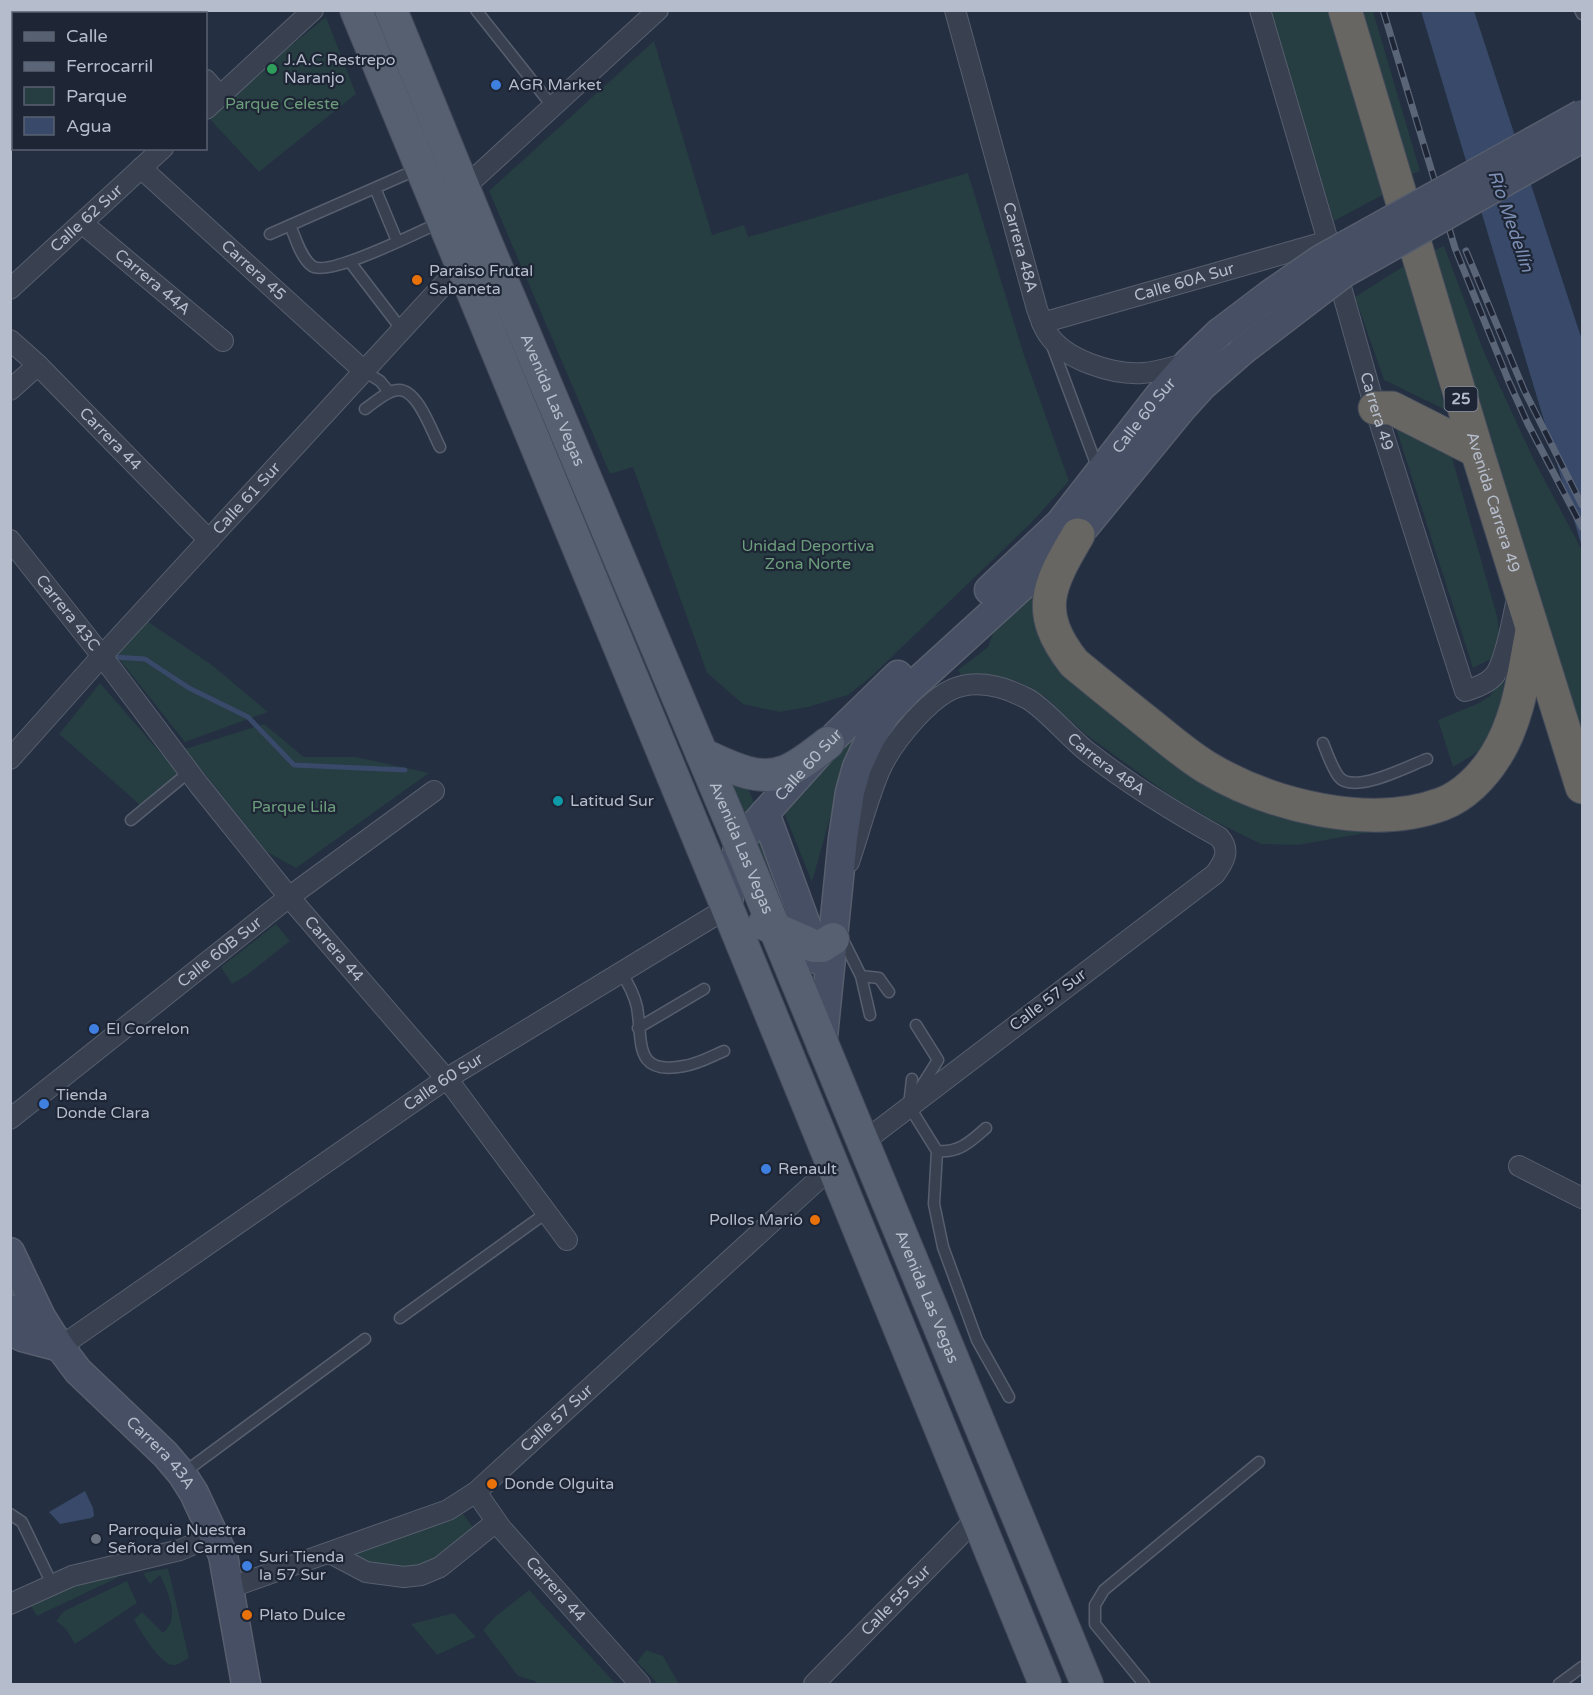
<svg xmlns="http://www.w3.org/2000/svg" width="1593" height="1695" viewBox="0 0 1593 1695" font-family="'Varela Round',sans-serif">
	<rect width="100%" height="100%" fill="#242f41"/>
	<path fill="#263d42" d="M1269 11H1328L1386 193 1334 221Z
		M1358 11H1373L1420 171 1409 175Z
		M326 17 356 94 259 172 206 115Z
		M654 41 712 235 744 225 748 237 968 173 1024 355 1069 481 1031 523 872 676 848 695 808 707 779 712 743 704 707 673 633 467 610 474 489 191Z
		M1444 246 1484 352 1534 460 1582 550V735L1428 253Z
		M1404 266 1446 410 1384 380 1355 297Z
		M1395 425 1449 447 1497 616 1499 633 1495 657 1473 668Z
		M1044 583 1040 602 1146 738 1388 829 1298 845 1261 844 1210 819 1168 794 1084 733 1044 696 1017 681 991 678 964 681 958 670 988 647 997 622Z
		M147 621 212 665 268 712 185 742 116 655Z
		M1506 670C1501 697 1500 730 1478 751 1471 757 1461 762 1453 767L1438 720 1479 703 1490 696Z
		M100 683 178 773 140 805 59 734Z
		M877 713 839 786 812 882 783 810Z
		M264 724 304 757H356L429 773 296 868 267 852 185 749Z
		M718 774 747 785 800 919 779 928Z
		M276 924 290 941 247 975 232 984 221 967Z
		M461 1511 478 1534 432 1568 369 1567 354 1552Z
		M168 1568 189 1658C185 1660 180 1664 176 1665 161 1668 141 1631 134 1620L142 1612 163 1633C181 1618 168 1593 160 1575L150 1584 143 1573Z
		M116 1570 119 1577 37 1616 30 1605 51 1593Z
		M127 1581 137 1603 75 1644 66 1629 56 1621 64 1611Z
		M529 1590 616 1684H538L535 1681 518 1676 483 1630 496 1616Z
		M454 1613 476 1637 437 1655 411 1624Z
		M646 1650 663 1656 679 1684H658L637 1662Z"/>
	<path fill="#384969" d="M1421 11H1474L1582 340V547Z
		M85 1491 93 1508 94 1516 91 1518 60 1524 49 1512Z"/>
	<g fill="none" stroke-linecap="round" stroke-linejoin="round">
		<path stroke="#384969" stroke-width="5" d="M114 657 145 659 189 688 248 717 294 765 405 770"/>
		<g stroke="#575f6e" stroke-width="13">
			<path id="service" d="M476 10 553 107
				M1580 10 1582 14
				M375 188 397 241
				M290 225C295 237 301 258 312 266 328 278 420 231 441 222
				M270 234 418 169
				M350 262 402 330
				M1051 343 1098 469
				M364 371 380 381 389 392
				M365 409C374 403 387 390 399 390 418 390 432 432 440 447
				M1323 743C1327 753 1332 768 1339 777 1354 795 1408 766 1427 759
				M131 820 189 772
				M840 934 861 976 870 1015
				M621 972C628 983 634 994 637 1007 643 1042 633 1076 684 1066 698 1064 712 1056 724 1051
				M861 976 879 978 889 992
				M638 1028 704 989
				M912 1079 909 1106 937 1151 934 1204 943 1247 977 1340 1009 1397
				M916 1095 938 1060 916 1025
				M937 1151C959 1153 970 1142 986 1128
				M400 1318 546 1213
				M182 1474 365 1339
				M10 1514 22 1522 52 1584
				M1144 1684 1095 1624V1605L1104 1590 1259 1462
				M1559 1684 1582 1667"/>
		</g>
		<g stroke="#575f6e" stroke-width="22">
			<g id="minor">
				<path d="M40 10V14"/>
				<path d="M141 10 144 14"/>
				<path id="s1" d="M955 10 1037 309C1040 317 1043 327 1048 334 1065 360 1113 375 1143 373 1158 372 1173 367 1188 363"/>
				<path id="s2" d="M1260 10 1328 241 1375 408 1465 691C1475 688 1487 684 1494 676 1506 662 1514 612 1518 593"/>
				<path d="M10 50H14"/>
				<path d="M206 80 220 96"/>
				<path d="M206 109 313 10"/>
				<path id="s3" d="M141 168 364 371"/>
				<path d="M464 188 658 10"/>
				<path id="s4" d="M82 223 223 341"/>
				<path id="s5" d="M10 289 163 148"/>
				<path id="s6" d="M1042 323 1328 241"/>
				<path id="s7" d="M10 340 38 365 209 540"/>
				<path d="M10 390 38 365"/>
				<path id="s8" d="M10 540 102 656 199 785 289 897 454 1088 567 1240"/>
				<path id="s9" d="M10 759 102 656 467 259"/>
				<path id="s10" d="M849 862C859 833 867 801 879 772 891 744 932 692 962 686 984 681 1009 689 1028 699 1048 711 1070 739 1089 753 1130 785 1174 812 1219 837 1231 850 1224 862 1215 874L862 1143"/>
				<path id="s11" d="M10 1119 289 897 434 791"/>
				<path d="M1519 1166 1582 1198"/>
				<path id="s12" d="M60 1347 446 1079 727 908"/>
				<path id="s13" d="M476 1492 501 1528 640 1684"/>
				<path d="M330 1553 366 1572 404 1577 421 1575 440 1567 496 1522"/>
				<path id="s14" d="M229 1588 448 1510 476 1492 833 1166"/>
				<path d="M10 1604 72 1576 180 1550 215 1535"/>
				<path id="s15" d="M814 1684 978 1517"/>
			</g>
		</g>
		<g stroke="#575f6e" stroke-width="31">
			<g id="secondary">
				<path id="s16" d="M989 590 1060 523 1159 396 1188 363 1219 333"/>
				<path d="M765 813 819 960"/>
				<path id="s17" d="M727 908 739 842 828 743 898 675"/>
				<path d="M822 1047 843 838 850 792 857 767 871 737 886 713 908 690 1078 535 1183 407 1202 386 1242 351"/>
				<path id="s18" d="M10 1252 41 1317 60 1347 78 1371 165 1454 182 1474 194 1493 223 1555 246 1684"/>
				<path d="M10 1309 22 1337 60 1347"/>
			</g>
		</g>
		<g stroke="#424a5a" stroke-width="34">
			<g id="primary">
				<path d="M356 10 729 912 1045 1684"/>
				<path id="s19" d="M391 10 485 240 739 842 1087 1684"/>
				<path d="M702 754C726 765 758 783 786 771 801 765 815 753 828 743"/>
				<path d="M764 924 814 946H822L833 939"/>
			</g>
		</g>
		<g stroke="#414958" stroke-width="35">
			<g id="trunk">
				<path id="s20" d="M1345 10 1477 451 1582 787"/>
				<path d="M1375 408H1392L1477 451"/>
				<path d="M1078 535C1048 586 1034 612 1074 663 1098 683 1123 703 1148 723 1167 738 1185 754 1206 767 1269 805 1370 831 1442 804 1464 796 1483 776 1495 757 1519 720 1524 673 1532 631"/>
			</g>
		</g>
		<use href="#service" stroke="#394151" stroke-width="10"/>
		<use href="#minor" stroke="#394151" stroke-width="20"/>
		<use href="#secondary" stroke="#474f64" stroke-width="28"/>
		<use href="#primary" stroke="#576071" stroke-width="32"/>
		<use href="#trunk" stroke="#676663" stroke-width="33"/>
		<g stroke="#5b6578" stroke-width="7">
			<path id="rail" d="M1383 10 1455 248 1509 382 1528 424 1582 527
				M1466 251 1524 390 1582 505"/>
		</g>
		<use href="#rail" stroke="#1e2636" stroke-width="4.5" stroke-dasharray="14" stroke-linecap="butt"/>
		<g stroke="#575f6e" stroke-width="31" stroke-linecap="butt">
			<path id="secondary-bridge" d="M1219 333 1269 295 1321 259 1582 114
				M1242 351 1344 273 1582 138"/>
		</g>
		<use href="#secondary-bridge" stroke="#474f64" stroke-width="28"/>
	</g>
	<circle fill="#2e9e5b" stroke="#1e2636" stroke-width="2" cx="272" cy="69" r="6"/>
	<g fill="#3f7fe0" stroke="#1e2636" stroke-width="2">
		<circle cx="496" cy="85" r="6"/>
		<circle cx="94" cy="1029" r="6"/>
		<circle cx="44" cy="1104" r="6"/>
		<circle cx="766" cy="1169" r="6"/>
		<circle cx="247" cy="1566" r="6"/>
	</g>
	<g fill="#e8710a" stroke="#1e2636" stroke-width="2">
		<circle cx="417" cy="280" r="6"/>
		<circle cx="815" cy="1220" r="6"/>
		<circle cx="492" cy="1484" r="6"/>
		<circle cx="247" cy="1615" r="6"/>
	</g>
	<circle fill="#0f9aa8" stroke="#1e2636" stroke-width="2" cx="558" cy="801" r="6"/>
	<circle fill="#6b7280" stroke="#1e2636" stroke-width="2" cx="96" cy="1539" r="6"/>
	<g text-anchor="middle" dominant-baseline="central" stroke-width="4.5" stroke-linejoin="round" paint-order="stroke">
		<rect fill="#1e2636" stroke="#888f9e" stroke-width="1.5" x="1444.5" y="387" width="33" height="24" rx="4.5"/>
		<g font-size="15" font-weight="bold" fill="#b5bccb">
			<text x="1461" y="399">25</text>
		</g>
		<g font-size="16" fill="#b5bccb" stroke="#1e2636" text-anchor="start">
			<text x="284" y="60">J.A.C Restrepo<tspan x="284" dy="18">Naranjo</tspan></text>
			<text x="508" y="85">AGR Market</text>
			<text x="429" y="271">Paraiso Frutal<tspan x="429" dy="18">Sabaneta</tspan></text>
			<text x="570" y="801">Latitud Sur</text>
			<text x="106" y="1029">El Correlon</text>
			<text x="56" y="1095">Tienda<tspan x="56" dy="18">Donde Clara</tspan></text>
			<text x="778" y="1169">Renault</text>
			<text x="803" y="1220" text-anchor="end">Pollos Mario</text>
			<text x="504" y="1484">Donde Olguita</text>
			<text x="108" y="1530">Parroquia Nuestra<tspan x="108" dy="18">Señora del Carmen</tspan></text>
			<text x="259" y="1557">Suri Tienda<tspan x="259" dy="18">la 57 Sur</tspan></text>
			<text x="259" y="1615">Plato Dulce</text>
		</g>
		<g font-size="16" fill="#6c9d7b" stroke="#1e2636">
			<text x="282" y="104">Parque Celeste</text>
			<text x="808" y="546">Unidad Deportiva<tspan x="808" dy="18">Zona Norte</tspan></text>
			<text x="294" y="807">Parque Lila</text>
		</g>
		<g font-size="16" fill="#b5bccb" stroke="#1e2636">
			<text stroke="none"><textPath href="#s5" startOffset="104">Calle 62 Sur</textPath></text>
			<text stroke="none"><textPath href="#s1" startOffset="246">Carrera 48A</textPath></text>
			<text stroke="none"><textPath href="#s3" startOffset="152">Carrera 45</textPath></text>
			<text stroke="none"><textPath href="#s4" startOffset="92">Carrera 44A</textPath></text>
			<text stroke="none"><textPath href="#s6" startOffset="148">Calle 60A Sur</textPath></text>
			<text stroke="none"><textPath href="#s19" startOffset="422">Avenida Las Vegas</textPath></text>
			<text stroke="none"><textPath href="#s2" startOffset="418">Carrera 49</textPath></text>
			<text stroke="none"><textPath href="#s16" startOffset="234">Calle 60 Sur</textPath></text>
			<text stroke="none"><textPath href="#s7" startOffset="141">Carrera 44</textPath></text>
			<text stroke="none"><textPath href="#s9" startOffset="352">Calle 61 Sur</textPath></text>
			<text stroke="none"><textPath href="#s20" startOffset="514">Avenida Carrera 49</textPath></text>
			<text stroke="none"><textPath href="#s8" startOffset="93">Carrera 43C</textPath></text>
			<text stroke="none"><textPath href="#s10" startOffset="388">Carrera 48A</textPath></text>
			<text stroke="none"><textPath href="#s17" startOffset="171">Calle 60 Sur</textPath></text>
			<text stroke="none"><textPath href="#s19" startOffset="908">Avenida Las Vegas</textPath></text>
			<text stroke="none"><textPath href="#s8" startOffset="522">Carrera 44</textPath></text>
			<text stroke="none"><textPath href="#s11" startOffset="268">Calle 60B Sur</textPath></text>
			<text transform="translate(1048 1000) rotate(-37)">Calle 57 Sur</text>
			<text stroke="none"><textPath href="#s12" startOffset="466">Calle 60 Sur</textPath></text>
			<text stroke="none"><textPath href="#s19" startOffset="1394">Avenida Las Vegas</textPath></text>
			<text stroke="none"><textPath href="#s14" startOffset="375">Calle 57 Sur</textPath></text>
			<text stroke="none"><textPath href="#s18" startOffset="254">Carrera 43A</textPath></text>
			<text stroke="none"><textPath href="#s13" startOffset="126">Carrera 44</textPath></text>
			<text stroke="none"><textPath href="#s15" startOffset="117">Calle 55 Sur</textPath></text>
		</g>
		<g font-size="18" font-style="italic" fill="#7c8fb3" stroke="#1e2636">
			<text transform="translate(1511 221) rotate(71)">Río Medellín</text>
		</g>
	</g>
	<rect width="1593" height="1695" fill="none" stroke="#b5bccb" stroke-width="24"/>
	<rect x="12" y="12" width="195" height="138" fill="#1e2636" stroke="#5a6272" stroke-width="1.5"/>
	<rect x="24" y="32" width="30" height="9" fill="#576071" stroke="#5a6272" stroke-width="1.5"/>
	<text x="66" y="42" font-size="18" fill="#b5bccb">Calle</text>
	<rect x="24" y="62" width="30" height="9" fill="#5b6578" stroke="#5a6272" stroke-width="1.5"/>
	<text x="66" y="72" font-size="18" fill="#b5bccb">Ferrocarril</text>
	<rect x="24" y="87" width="30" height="18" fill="#263d42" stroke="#5a6272" stroke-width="1.5"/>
	<text x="66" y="102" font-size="18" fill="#b5bccb">Parque</text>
	<rect x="24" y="117" width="30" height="18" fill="#384969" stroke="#5a6272" stroke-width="1.5"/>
	<text x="66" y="132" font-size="18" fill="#b5bccb">Agua</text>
</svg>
